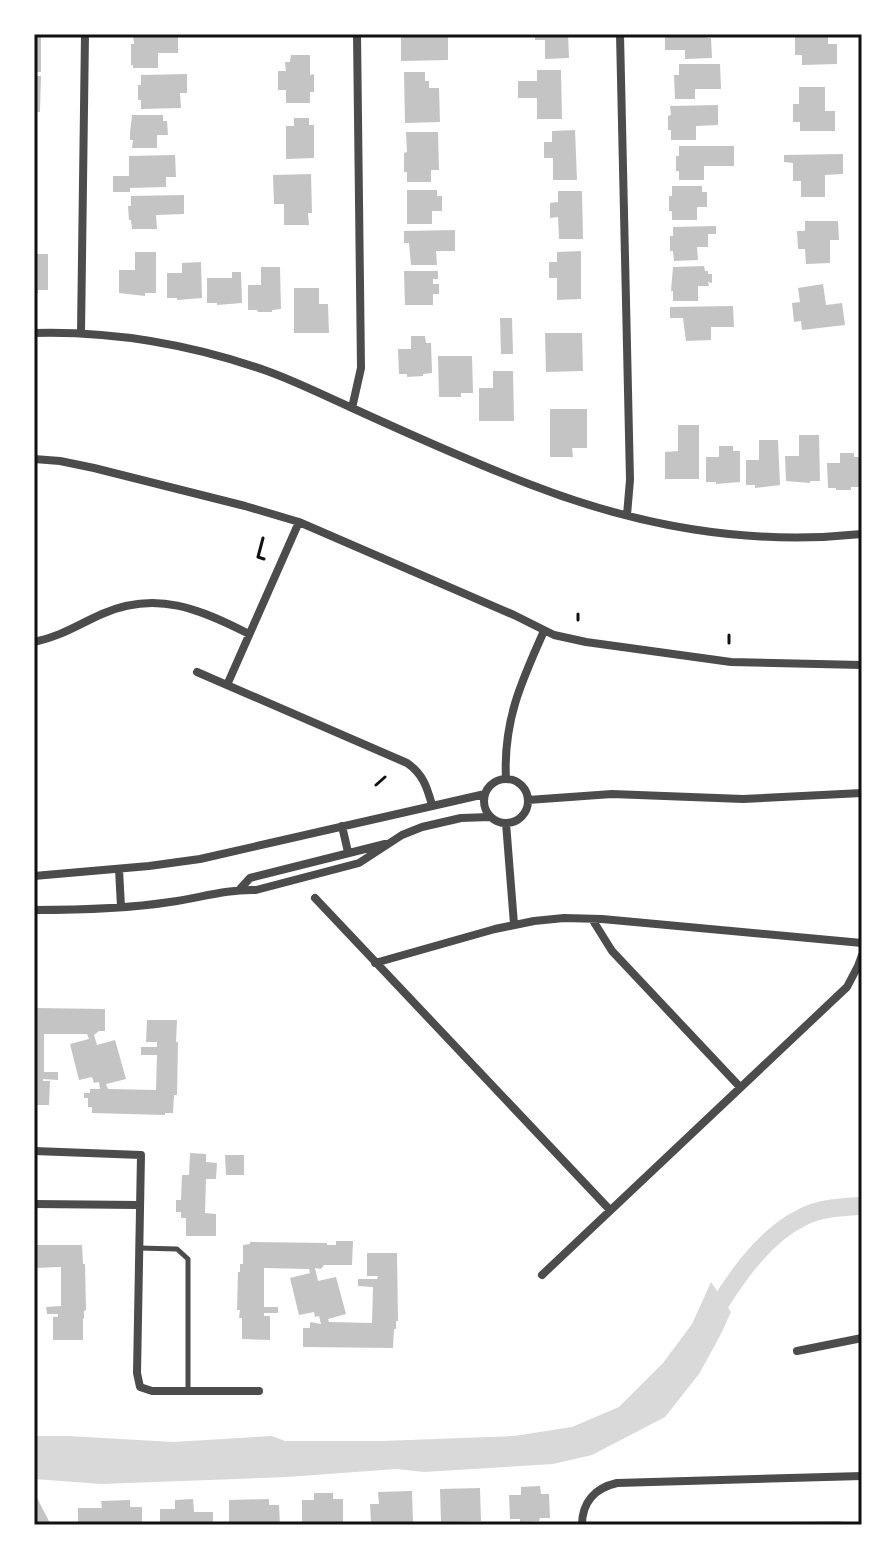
<svg xmlns="http://www.w3.org/2000/svg" width="896" height="1559" viewBox="0 0 896 1559" font-family="'IBM Plex Sans',sans-serif">
	<rect width="100%" height="100%" fill="#fff"/>
	<path fill="#d9d9d9" d="M711 1282 731 1312 721 1334 699 1374 665 1417 592 1455 553 1464 424 1472 396 1469 287 1477 101 1484 34 1479V1436H69L173 1442 272 1436 285 1441H382L514 1436 572 1427 619 1407 663 1363 692 1324Z"/>
	<g fill="none" stroke-linecap="round" stroke-linejoin="round">
		<path stroke="#d9d9d9" stroke-width="18" d="M710 1320C732 1283 762 1237 801 1218 819 1208 842 1207 862 1206"/>
	</g>
	<path fill="#c4c4c4" d="M178 34V53H158V68H133V65H131V44H134L133 35Z
		M401 34H448V60L401 61Z
		M535 34H568L569 58 545 59V40H535Z
		M665 34H707V38H711L712 58 685 59V50H665Z
		M801 34H828V44H837V64L802 65V55H795V37H801Z
		M34 36H41V72H34Z
		M291 55H310V75L314 74V92H310V103H286V90H278V71H286L285 62H290Z
		M679 64H720L721 89H695V99H675L674 75H679Z
		M537 70H561L562 119H537V98H518V81H537Z
		M404 72H425V81H429V88H439L440 122 405 123Z
		M187 74V93H180L181 108 141 109V100H138V85H141V75Z
		M34 76H41L40 112H34Z
		M799 87H825V111H835V131H800V122H793V104H799Z
		M718 105V125L696 126V140H671V130H668V116L671 115 670 106Z
		M132 115H163V121H167L168 135H157V148H132L133 140H130V133Z
		M294 118H309V125H314V158L286 159V126H294Z
		M575 130 577 180H553V158H544V142H552V131Z
		M406 132H438L439 170H431V182H407V172H404V153L407 152Z
		M679 146H734V166H704V180H679V171H676V156H679Z
		M843 154V174L825 175V197H801V181H793V163L784 162V155Z
		M175 155 176 177H166V187L130 188V192H113V176H129V156Z
		M311 174 312 213H308L309 225H284V204H274L273 175Z
		M672 186H702V192H707V207H697V220H672V211H669V196H672Z
		M407 190H437V196H442V211H432V224H407Z
		M558 191H582L583 239H559L558 217 550 218V203L558 202Z
		M184 195V214L156 215 157 229H132L131 220H129L128 206H131V196Z
		M805 221H838L839 240H830V263L806 264 805 249H798L797 231H805Z
		M716 226V234H708V247H697L698 260 674 261 673 251H670V236H673V227Z
		M455 230V251H436L437 265H411L409 243H404V231Z
		M581 251V299L557 300V278H549V262H557V252Z
		M135 252H156V293H145V296L119 293V270H135Z
		M34 254H48V290H38V293H34Z
		M201 262 202 298 177 300V298H167V273H182V263Z
		M704 266 705 271H708V274H712V283L708 282 709 286H698V301H673V291H671L673 267Z
		M261 267H280L281 309 272 310V312H258L257 310H248V285H261Z
		M404 271H438V279H433V284H439V294H433V305H405Z
		M232 272H241L242 303 217 305V303H207V278H232Z
		M823 284 826 305 842 303 845 325 802 330 801 321 794 322 792 303 800 302 798 288Z
		M294 288H319V304H328L329 333H294Z
		M733 306 734 327H711V340L686 341 683 318H670V307Z
		M500 318H512L513 354H501Z
		M545 333H582L583 371 546 372Z
		M411 336H425L426 343H431L432 373 423 374V376L407 377V374H399L398 349H411Z
		M438 356H472L473 393H461V397H439Z
		M493 371H513L514 421H479V388H493Z
		M550 409H587V448H572L573 457H550Z
		M678 425H699V479H665V452L678 451Z
		M799 435H819L820 481H810V483L786 481 785 456H799Z
		M759 440H778L780 485 755 488V485H746V460H759Z
		M719 446H733V451H740V482L716 484V482H706V457H719Z
		M840 453H854V457H860L861 487H851V490H836V488H828L827 463H840Z
		M34 1008 105 1009V1031H99L94 1035 97 1045 115 1040 126 1079 106 1084 108 1089 156 1090 157 1055H141V1047H157V1042H146L147 1020H177L176 1042H178L177 1095H174L173 1113H165V1115L92 1113V1107H88V1098H84V1093H90V1089H100L99 1082 94 1083 92 1077 79 1080 70 1044 89 1039 87 1034H44V1072H58V1080L43 1079V1081H50L49 1105H34Z
		M190 1153 206 1154V1162L217 1163 216 1179H206L205 1213 216 1214V1236H186V1218H181V1212H176V1200H181L182 1175H189Z
		M225 1155H244V1175H226Z
		M336 1241H353L352 1265H324L321 1269 315 1268 318 1281 336 1277 346 1314 328 1319 329 1322 372 1323 373 1287 358 1286V1279H377L378 1276H367V1253H397L398 1321H396V1329H394L393 1348 303 1347V1328H310V1322L321 1324 319 1316 315 1317 314 1312 299 1315 290 1278 310 1273 309 1269 264 1268V1307H278V1313H264V1316H270V1340L242 1339V1318H239L240 1310H237L238 1272H240V1264H243V1245L250 1244V1242L327 1243V1245H336Z
		M34 1245H82L83 1264H85L86 1310 84 1311V1318L83 1319V1340H53V1317H58V1314H47L46 1307 61 1306V1267L34 1268Z
		M540 1486 541 1494H549L550 1518H540L539 1521 520 1522V1519H510L509 1495H521V1487Z
		M480 1488 481 1521 441 1522 440 1489Z
		M412 1491 413 1522H397L396 1525 371 1523 370 1504H379L378 1492Z
		M314 1493H333V1499H343V1523L331 1525 302 1524V1500H314Z
		M37 1498 51 1525H34V1499Z
		M193 1499 194 1512H213V1525H160V1509H175V1500Z
		M269 1499V1505H279L280 1525H229V1500Z
		M130 1500V1507H142V1525H78V1508H102L101 1501Z
		M841 1521V1525H792V1522Z"/>
	<g fill="none" stroke-linecap="round" stroke-linejoin="round">
		<path stroke="#111" stroke-width="3" d="M263 538 258 557 264 559
			M578 620V614
			M729 643V635
			M376 785 385 777"/>
		<path stroke="#4c4c4c" stroke-width="5" d="M139 1248 177 1249 188 1259V1391"/>
		<path stroke="#4c4c4c" stroke-width="8" d="M620 34 630 480 627 515
			M34 333C112 331 193 345 267 371 295 381 323 395 350 407 409 434 469 461 529 484 637 526 746 546 862 534
			M81 333 85 34
			M352 408 361 368 357 34
			M34 459 60 461 94 468 245 506 299 522 514 615 554 635 586 642 731 662 862 665
			M34 642C62 636 77 625 102 614 156 590 200 609 249 634
			M197 672 407 763C423 774 427 787 432 805
			M227 685 299 522
			M506 779C503 722 521 682 544 631
			M484 801a22 22 0 1 1 44 0a22 22 0 1 1-44 0Z
			M528 800 612 794 743 799 862 793
			M506 823 514 924
			M342 826 348 852
			M119 869 121 907
			M34 876 149 866 200 859 485 794
			M240 889 250 878 385 844
			M315 898 610 1210
			M34 910C80 910 125 909 170 902 199 898 227 889 256 890L359 863 402 835 422 827 461 818 490 817
			M592 919 612 951 740 1087
			M375 963 495 929 534 921 564 918 602 919 862 943
			M34 1151 141 1155 137 1373 140 1387 152 1391H259
			M34 1204 139 1205
			M542 1275 847 987 858 966 862 955
			M797 1351 862 1338
			M582 1525C582 1502 595 1488 617 1483L862 1476"/>
	</g>
	<rect width="896" height="1559" fill="none" stroke="#ffffff" stroke-width="72"/>
	<rect x="36" y="36" width="824" height="1487" fill="none" stroke="#111" stroke-width="3"/>
</svg>
